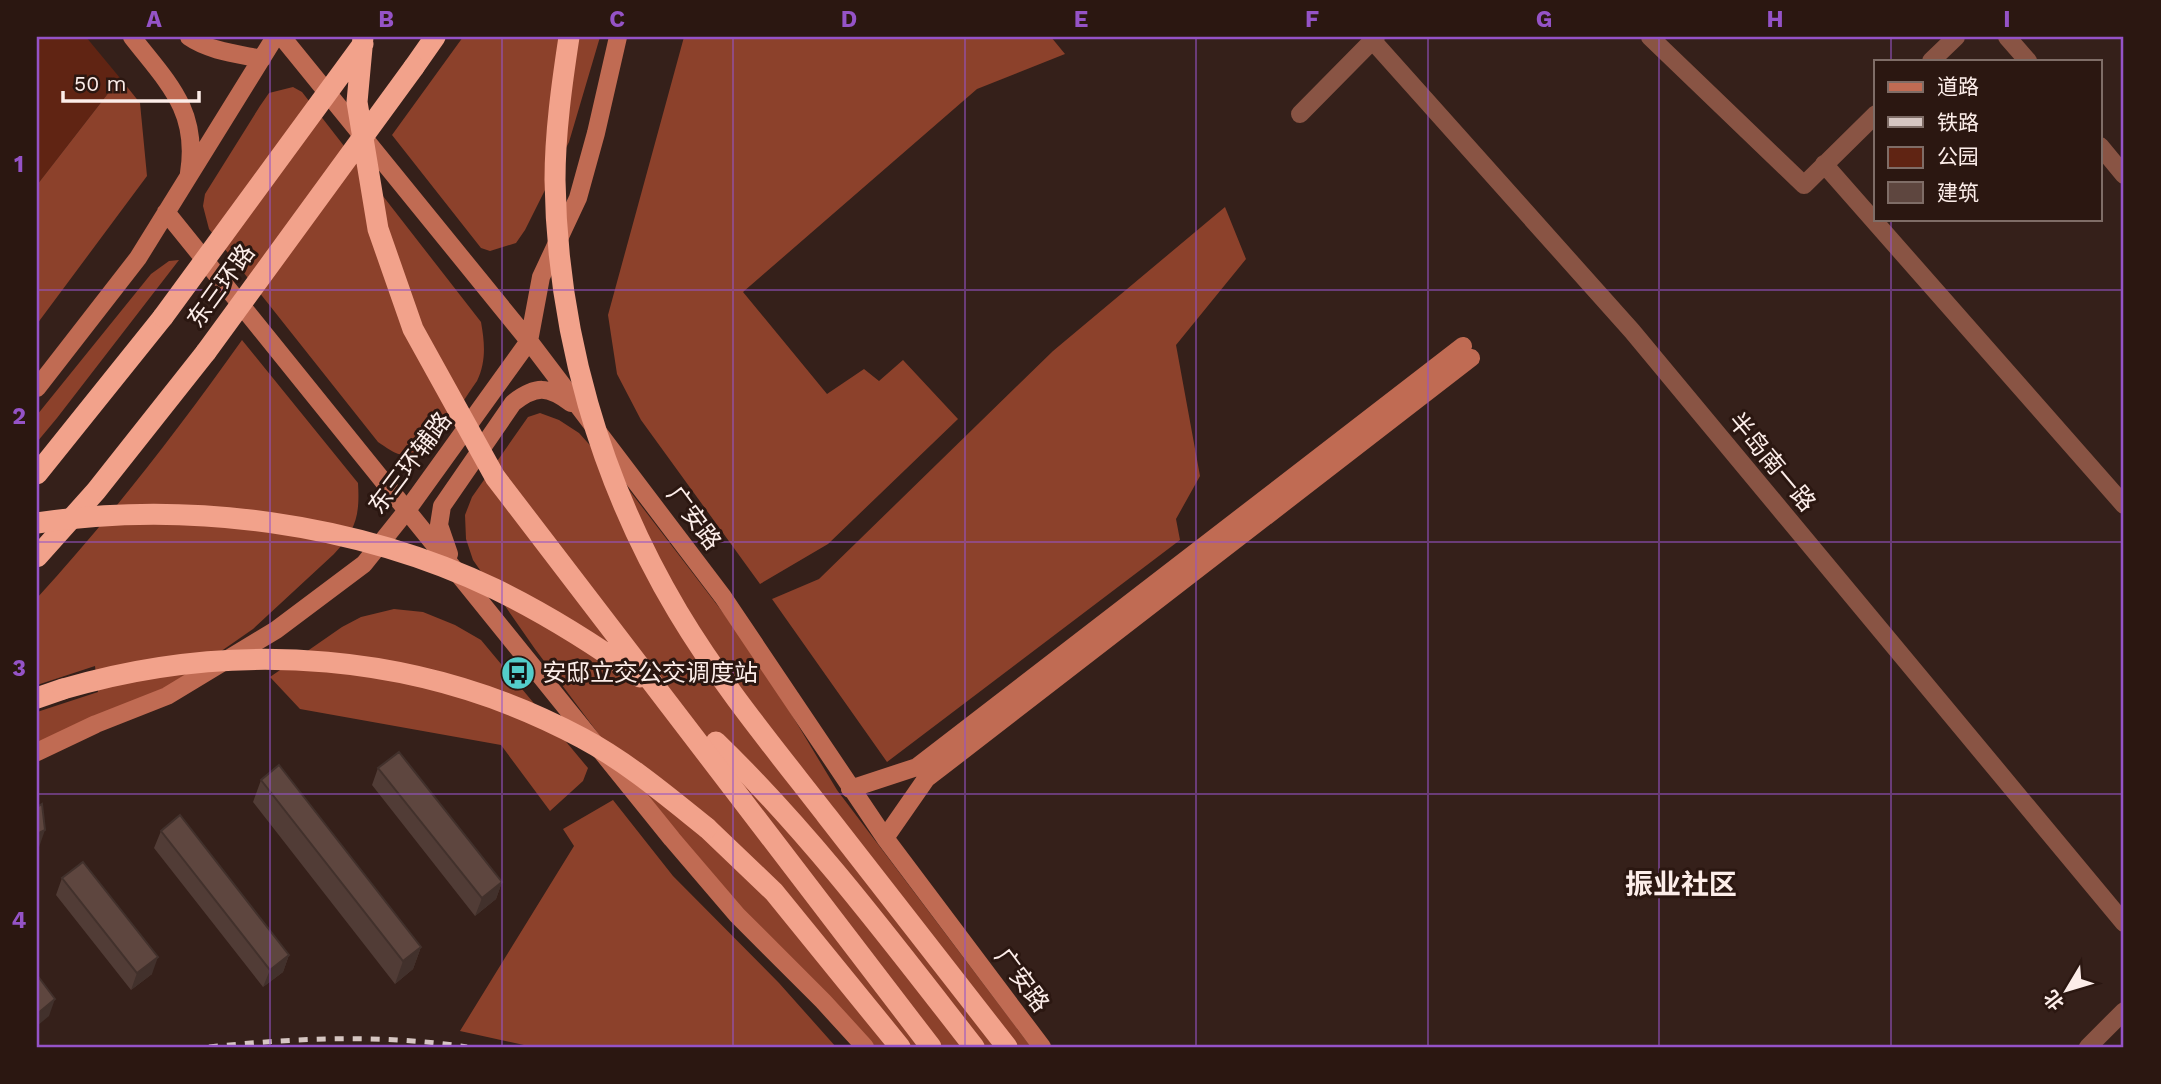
<svg xmlns="http://www.w3.org/2000/svg" width="2161" height="1084" viewBox="0 0 2161 1084" font-family="'Work Sans','Noto Sans SC',sans-serif">
	<rect width="100%" height="100%" fill="#35201a"/>
	<path fill="#602413" d="M37 37H86L120 78 37 185Z"/>
	<path fill="#8c412b" d="M463 37H600L569 142 525 230 516 243 490 251 481 248 392 135Z
		M684 37H1051L1065 54 977 89 743 292 827 394 864 369 879 381 903 360 958 419 828 544 760 584 641 420 617 374 608 315Z
		M120 78 140 103 147 176 37 324V185Z
		M293 87 302 92 481 322C485 344 486 362 477 381 462 401 434 455 407 455 396 456 386 447 378 442L209 229 203 206 205 194 260 106 269 93Z
		M1225 207 1246 259 1176 345 1200 476 1176 519 1180 540 887 762 772 599 819 579 1053 351Z
		M179 260 57 418 37 442V415L151 274 169 261Z
		M242 340 358 483C360 515 356 530 334 554L253 629 161 693 37 746V712L98 692 95 666 37 685V598C111 517 178 430 242 340Z
		M540 413 559 420 579 433 623 482 724 614 775 687 837 790 1031 1047H874L848 1016 755 924 669 828 535 649 473 560 466 539 465 515 472 497 528 417Z
		M394 609 423 612 455 625 481 640 588 768 583 781 550 811 501 745 300 709 270 677 342 627 361 617Z
		M613 800 673 876 779 983 836 1047H533L460 1031 574 846 563 829Z"/>
	<g fill="none" stroke-linecap="round" stroke-linejoin="round">
		<path stroke="#895444" stroke-width="18" d="M1650 37 1804 185 1876 114
			M2007 37 2028 61
			M1372 40 1632 331 2124 923
			M1931 61 1956 37
			M1300 114 1376 37
			M2100 146 2124 175
			M1824 164 2124 505
			M2088 1047 2124 1011"/>
		<path stroke="#c06b53" stroke-width="18" d="M132 37C167 82 199 110 189 173
			M189 37C209 51 238 54 262 59
			M282 37 529 341 723 597 885 838 1042 1047
			M166 212 672 839 737 915 823 1001 865 1047
			M37 388 138 258 275 37
			M449 554 439 525 442 506 513 403C536 385 548 386 571 403
			M37 752 96 724 167 696 276 630 364 564 408 509 529 341 541 277 578 198 596 133 618 37
			M850 789 917 767 1463 346
			M885 838 926 779 1471 358"/>
		<path stroke="#f2a28b" stroke-width="21" d="M414 67 435 37
			M37 474 163 317
			M37 557 96 491 206 352
			M37 698 63 689
			M716 742C812 835 892 942 974 1047
			M707 828 774 892 900 1047"/>
		<path stroke="#d6c6c2" stroke-width="5" stroke-dasharray="9 9" stroke-linecap="butt" d="M209 1047C295 1038 382 1034 467 1047"/>
		<path stroke="#f2a28b" stroke-width="21" d="M363 37 357 102 378 229 413 329 495 477 931 1047
			M569 37C562 83 555 133 555 180 557 332 600 481 678 612 721 684 775 749 827 816 887 893 947 970 1007 1047
			M163 317 363 44
			M206 352 414 67
			M37 523C188 500 357 523 495 589 546 614 594 644 640 677
			M63 689C236 638 422 652 582 738 627 762 667 796 707 828"/>
	</g>
	<path fill="#513c36" d="M378 768 502 882 496 899 475 916 372 785Z
		M261 780 421 947 413 969 395 984 253 802Z
		M161 831 289 955 283 972 263 987 154 848Z
		M62 878 152 974 131 990 56 895Z"/>
	<path fill="#42312c" d="M45 830 37 853V834Z
		M502 882 496 899 475 916 482 898Z
		M421 947 413 969 395 984 403 961Z
		M289 955 283 972 263 987 270 970Z
		M158 957 152 974 131 990 137 973Z
		M55 999 49 1016 37 1026V1014Z"/>
	<path fill="#5e463f" stroke="#42312c" stroke-width="2" d="M399 752 502 882 482 898 378 768Z
		M279 765 421 947 403 961 261 780Z
		M42 804 45 830 37 834V807Z
		M180 815 289 955 270 970 161 831Z
		M83 862 158 957 137 973 62 878Z
		M37 975 55 999 37 1014Z"/>
	<path fill="none" stroke="#9553c7" stroke-width="2" stroke-opacity="0.55" d="M270 37V1047M502 37V1047M733 37V1047M965 37V1047M1196 37V1047M1428 37V1047M1659 37V1047M1891 37V61M1891 219V1047M37 290H2124M37 542H2124M37 794H2124"/>
	<defs>
		<g id="bus-disc" transform="scale(1.75)"><circle r="9.5" fill="#53cdca" stroke="#2b1711"/><path d="M-5-6H5V4H4V6H2V4H-2V6H-4V4H-5ZM-3.5-4V0h7V-4ZM-3.5 1.2v1.5H-2V1.2ZM2 1.2v1.5H3.5V1.2Z" fill="#111"/></g>
	</defs>
	<g fill-rule="evenodd">
		<use href="#bus-disc" x="518" y="673"/>
	</g>
	<g text-anchor="middle" dominant-baseline="central" stroke-width="6" stroke-linejoin="round" paint-order="stroke">
		<g font-size="24" fill="#fcede9" stroke="#2b1711">
			<text transform="translate(221 286) rotate(-54)">东三环路</text>
			<text transform="translate(1772 462) rotate(50)">半岛南一路</text>
			<text transform="translate(410 463) rotate(-53)">东三环辅路</text>
			<text transform="translate(694 518) rotate(53)">广安路</text>
			<text transform="translate(1022 980) rotate(53)">广安路</text>
		</g>
		<g font-size="24" fill="#fcede9" stroke="#2b1711" text-anchor="start">
			<text x="542" y="673">安邸立交公交调度站</text>
		</g>
		<g font-size="28" font-weight="bold" fill="#fcede9" stroke="#2b1711">
			<text x="1681" y="884">振业社区</text>
		</g>
	</g>
	<rect width="2161" height="1084" fill="none" stroke="#2b1711" stroke-width="77"/>
	<rect x="1874" y="60" width="228" height="161" fill="#2b1711" stroke="#7f6d67" stroke-width="2"/>
	<rect x="1888" y="82" width="35" height="10" fill="#c06b53" stroke="#7f6d67" stroke-width="2"/>
	<text x="1937" y="94" font-size="21" fill="#fcede9">道路</text>
	<rect x="1888" y="117" width="35" height="10" fill="#d6c6c2" stroke="#7f6d67" stroke-width="2"/>
	<text x="1937" y="130" font-size="21" fill="#fcede9">铁路</text>
	<rect x="1888" y="147" width="35" height="21" fill="#602413" stroke="#7f6d67" stroke-width="2"/>
	<text x="1937" y="164" font-size="21" fill="#fcede9">公园</text>
	<rect x="1888" y="182" width="35" height="21" fill="#5e463f" stroke="#7f6d67" stroke-width="2"/>
	<text x="1937" y="200" font-size="21" fill="#fcede9">建筑</text>
	<g transform="translate(2067 990) rotate(232)" stroke="#2b1711" stroke-width="5" paint-order="stroke">
	<path d="M0-5L12 26L0 18L-12 26Z" fill="#fcede9"/>
	<text y="-10" font-size="19" font-weight="bold" text-anchor="middle" fill="#fcede9">北</text>
	</g>
	<path d="M63 91v10h136v-10" fill="none" stroke="#fcede9" stroke-width="3.5"/>
	<text x="74" y="91" font-size="21" fill="#fcede9" stroke="#2b1711" stroke-width="5" paint-order="stroke">50 m</text>
	<rect x="38" y="38" width="2084" height="1008" fill="none" stroke="#9553c7" stroke-width="2.5"/>
	<g font-size="23" text-anchor="middle" font-weight="bold" fill="#9553c7">
		<text x="154" y="27">A</text>
		<text x="386" y="27">B</text>
		<text x="617" y="27">C</text>
		<text x="849" y="27">D</text>
		<text x="1081" y="27">E</text>
		<text x="1312" y="27">F</text>
		<text x="1544" y="27">G</text>
		<text x="1775" y="27">H</text>
		<text x="2007" y="27">I</text>
		<text x="19" y="172">1</text>
		<text x="19" y="424">2</text>
		<text x="19" y="676">3</text>
		<text x="19" y="928">4</text>
	</g>
</svg>
